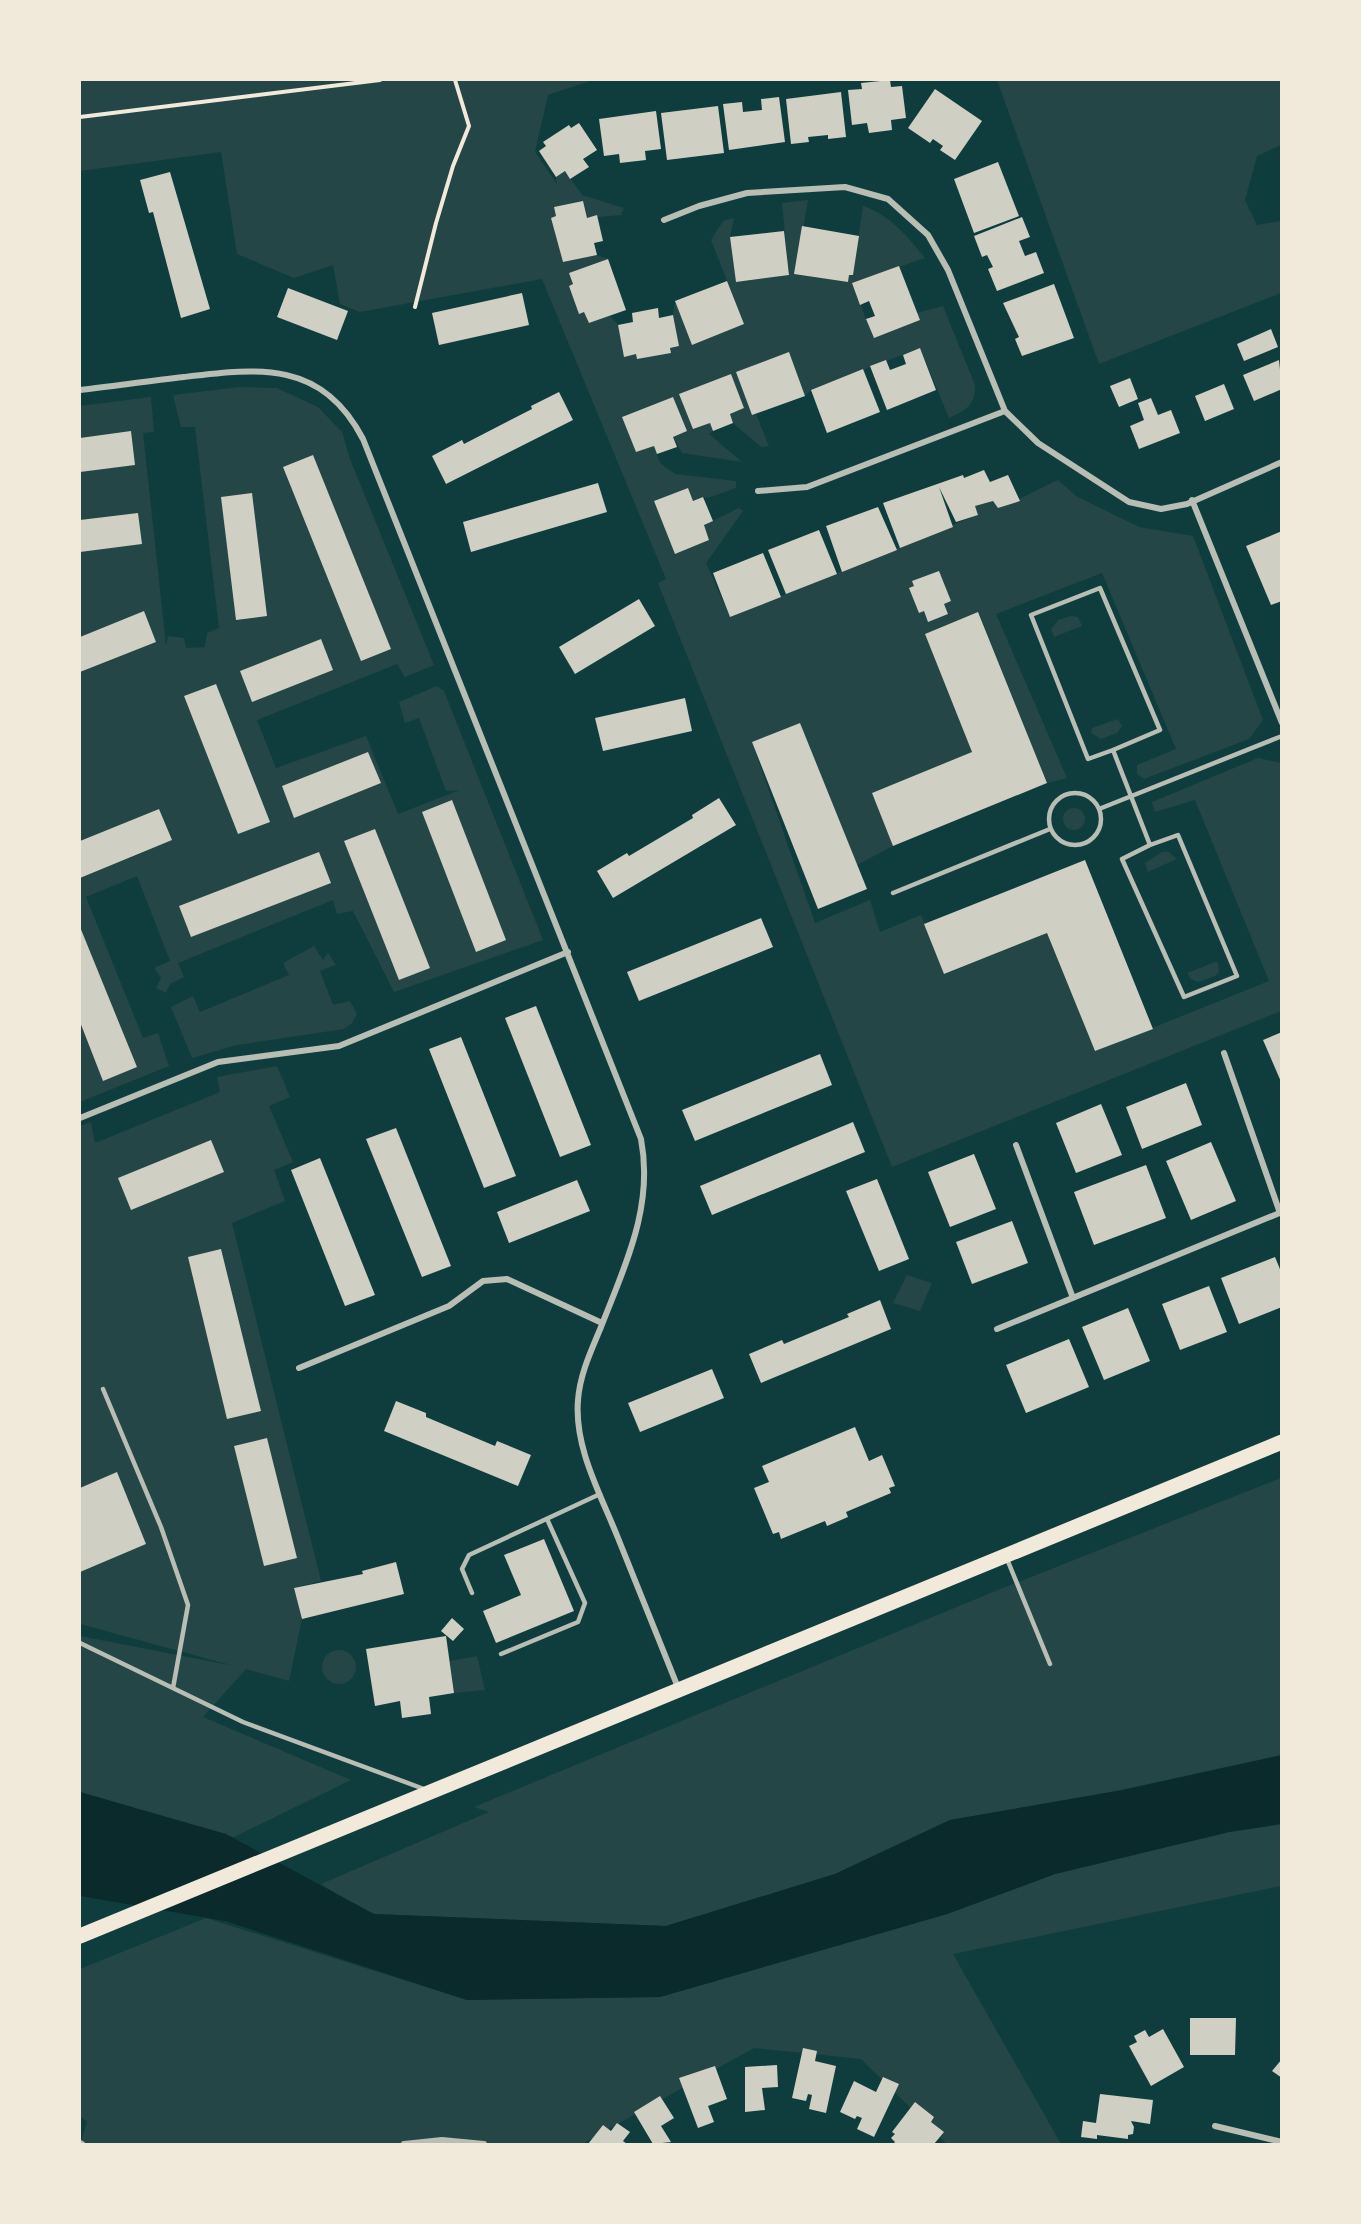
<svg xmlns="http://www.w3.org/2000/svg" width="1361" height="2224" viewBox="0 0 1361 2224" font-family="'Archivo Narrow',sans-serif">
	<rect width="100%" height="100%" fill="#0f3d3e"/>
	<path fill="#244646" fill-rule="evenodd" d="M80 80H593L548 95 535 152 557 184 556 177 565 171 582 195 624 208 621 215 587 218 554 207 556 216 551 218 563 262 597 255 608 259 570 273 573 284 569 286 579 313 584 312 589 323 610 316 618 325 624 356 679 346 673 315 675 301 692 345 744 324 711 240 723 221 734 218 730 237 736 282 789 275 782 203 808 200 795 274 848 282 849 275H853L863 206C890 215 908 237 925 258L852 283 873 337 920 320 917 313 943 306 975 385C975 406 966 410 949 418L920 348 811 390 805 396 789 353 752 415 756 414 769 446 761 447 733 423 730 414 744 408 731 374 710 423 713 431 709 434 742 462 682 453 673 437 686 431 673 397 623 416 636 452 654 446 660 463 675 474 736 481V488L708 498 703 497 693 501 688 488 654 501 676 554 709 540 704 525 739 508 743 511 706 563 730 617 977 515 975 506 993 501 998 508C1019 501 1037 489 1058 480L1076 496 1139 527 1193 536 1263 720 1249 739 1144 779 1137 774V765L1176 749 1102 573 996 614 1067 778 1047 783 979 613 925 634 972 752 872 793 893 846 857 865 800 723 752 742 815 923 870 900 880 932 921 915 945 974 1047 933 1095 1051 1269 981 1195 800 1155 812 1152 802 1258 758 1281 763V1011L892 1167 658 583 666 579 542 279 360 312 340 304 333 265 294 278 237 254 221 152 80 171Z
		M997 80H1281V145L1257 156 1245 200 1257 225 1281 221V293L1099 364Z
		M240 387 277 388 318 407 342 432 350 459 434 665 405 677 397 664 257 720 276 768 366 736 398 814 460 790 446 791 419 718 405 723 399 702 437 686 444 691 543 940 394 992 353 911 337 914 333 900 178 963 184 977 170 984 166 993 156 988 161 978 154 968 170 961 137 876 86 897 143 1038 158 1033 169 1066 80 1102V878L171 840 159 809 80 841V672L156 642 144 611 80 637V406L151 397 154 432 143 433 166 645 168 636 184 638 186 648 205 647 207 633 219 628 195 427H181L173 395ZM215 684 269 822 238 834 184 696Z
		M1071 616 1078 617 1082 626 1054 637 1051 629 1058 620Z
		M1118 719 1122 726 1117 733 1101 739 1091 733 1092 728Z
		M1063 819a11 11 0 1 1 22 0a11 11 0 1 1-22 0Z
		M1162 852H1169L1177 859 1148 872 1145 863Z
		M314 946 323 960 328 953 336 965 320 971 333 1005 350 1001 357 1014 352 1023 344 1029 237 1045 192 1058 171 1007 193 996 200 1012 289 975 283 963Z
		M1215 962 1218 963 1219 972 1215 976 1198 982 1191 979 1187 973Z
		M277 1066 290 1097 269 1106 293 1162 274 1170 285 1201 232 1223 321 1581 294 1588 302 1619 289 1681 246 1669 203 1717 351 1780 232 1838 80 1792V1636L234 1666 80 1624V1126L91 1122 95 1143 220 1092 217 1077Z
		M907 1275 932 1283 920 1311 893 1303Z
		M1281 1478V1755L1111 1792 950 1820 835 1874 666 1926 374 1914 350 1903 321 1884 489 1812 474 1807 993 1592Z
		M322 1667a17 17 0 1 1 34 0a17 17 0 1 1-34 0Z
		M477 1656 485 1690 454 1693 450 1661Z
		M1281 1824V1886L953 1954 1061 2144H947L861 2059 754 2048 582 2144H80L87 2122 80 2116V1969L206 1918 467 2000 660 1997 947 1914 1055 1874 1229 1832Z"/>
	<path fill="#0a2a2b" d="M1282 1755 1281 1824 1229 1832 1055 1874 947 1914 660 1997 467 2000 225 1921 80 1896V1792L226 1834 374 1914 666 1926 835 1874 950 1820 1123 1790Z"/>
	<path fill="#cfcfc3" d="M890 80 891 87 902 86 906 118 891 120 892 130 869 133 867 123 852 125 848 90 862 89 861 83Z
		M935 89 982 121 955 160 940 150 943 146 933 139 930 143 908 128Z
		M841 92 846 137 828 139V135L808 137 809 142 791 144 786 99Z
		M779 97 785 142 729 150 723 104 742 102 743 112 762 110 761 99Z
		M718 106 724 153 667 160 661 113Z
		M656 111 661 149 645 151 646 160 620 163 619 154 604 156 599 119Z
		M579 123 597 150 583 159 589 167 570 179 565 171 556 177 539 151 546 146 543 142 569 125 571 128Z
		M998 162 1019 216 974 233 954 179Z
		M170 172 210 309 181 318 153 212 149 213 140 180Z
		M583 201 587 218 597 215 603 241 594 243 597 255 563 262 551 218 556 216 554 207Z
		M1022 217 1030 237 1019 241 1025 256 1036 252 1044 273 997 291 988 269 993 267 987 255 982 257 974 236Z
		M802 226 859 236 853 275H849L848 282 794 274Z
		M784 231 789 275 736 282 730 237Z
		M608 259 626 310 589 323 584 312 579 314 569 286 573 284 569 273Z
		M899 266 920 320 874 338 866 319 875 316 869 301 860 305 852 283Z
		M727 281 744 324 692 345 675 301Z
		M1054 284 1074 338 1022 356 1015 339 1019 337 1003 303Z
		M288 288 348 311 337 340 277 317Z
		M522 293 529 325 439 345 432 313Z
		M658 308 659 318 673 315 679 346 670 348 671 353 637 359 636 354 624 357 618 325 633 322 632 313Z
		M1271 329 1278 347 1244 361 1237 344Z
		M920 348 936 390 887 410 870 366 886 360 890 370 906 364 903 355Z
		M789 352 805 396 752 415 736 372Z
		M1279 360 1282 389 1254 401 1243 375Z
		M863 369 880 412 827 433 811 390Z
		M731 374 744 408 730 414 733 423 713 431 710 423 693 429 679 394Z
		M1130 378 1138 399 1119 407 1110 386Z
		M1224 384 1234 409 1205 421 1195 396Z
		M559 392 573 420 446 484 432 456 462 440 464 444 532 409 531 406Z
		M673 397 687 431 673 437 677 447 657 454 654 446 636 452 622 417Z
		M1151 398 1158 415 1171 410 1180 433 1139 449 1130 426 1144 420 1138 403Z
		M131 431 135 465 80 472V438Z
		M313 455 391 649 361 661 283 467Z
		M984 470 990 482 1008 475 1020 501 998 508 993 501 975 506 978 515 956 522 939 487 953 527 900 548 883 503 963 475 964 478Z
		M598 483 607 512 471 552 463 522Z
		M688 488 693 501 703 497 713 521 704 525 709 540 675 554 654 501Z
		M252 493 267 616 236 620 221 497Z
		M878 507 897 550 842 572 826 526Z
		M138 513 142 544 80 552V520Z
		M819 530 837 574 786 594 768 550Z
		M1282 531V601L1271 605 1246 546Z
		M763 553 781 597 730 617 713 573Z
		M939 571 951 601 944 604 948 614 928 622 924 611 919 613 909 588 914 586 912 581Z
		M639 599 655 626 575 674 559 647Z
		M144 611 156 642 80 672V637Z
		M978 612 1047 783 893 846 872 793 972 752 925 634Z
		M321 639 333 670 252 702 240 671Z
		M216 684 270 822 238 834 184 696Z
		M685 698 692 731 603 751 595 718Z
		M800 723 867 889 818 909 752 742Z
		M368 752 381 783 294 818 282 786Z
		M719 798 736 825 613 898 597 871 627 853 629 856 693 818 692 815Z
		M452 800 506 940 476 952 422 812Z
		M159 809 172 840 80 878V841Z
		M375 829 430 968 399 980 344 841Z
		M319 852 331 883 191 937 179 906Z
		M1085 860 1153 1029 1095 1051 1047 933 944 974 924 924Z
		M761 918 773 947 639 1001 627 972Z
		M80 927 137 1067 103 1081 80 1022Z
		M536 1006 591 1145 560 1157 505 1018Z
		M1282 1032V1084L1263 1040Z
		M461 1037 516 1176 484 1188 429 1049Z
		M820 1054 832 1085 695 1141 682 1110Z
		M1186 1083 1202 1125 1142 1149 1126 1107Z
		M1101 1104 1122 1155 1076 1173 1056 1123Z
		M853 1122 865 1152 712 1215 700 1186Z
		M396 1128 451 1266 422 1277 366 1139Z
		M211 1140 224 1172 131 1210 118 1178Z
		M1211 1142 1236 1201 1191 1220 1166 1161Z
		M974 1154 996 1209 950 1227 928 1172Z
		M320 1158 375 1295 345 1306 291 1170Z
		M1146 1165 1166 1218 1094 1245 1074 1192Z
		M877 1179 909 1259 879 1271 846 1191Z
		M577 1180 590 1211 509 1243 497 1212Z
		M1012 1221 1028 1263 972 1284 956 1242Z
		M221 1249 261 1411 227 1419 188 1257Z
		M1275 1257 1282 1274V1307L1239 1324 1221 1278Z
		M1209 1286 1227 1332 1180 1350 1162 1304Z
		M880 1300 891 1329 761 1383 749 1354 782 1340 784 1344 849 1317 847 1314Z
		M1128 1308 1150 1361 1104 1380 1082 1327Z
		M1069 1339 1089 1387 1026 1413 1006 1365Z
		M712 1369 724 1398 640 1432 628 1403Z
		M396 1401 426 1413V1417L495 1446 497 1441 531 1455 518 1486 384 1431Z
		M855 1427 869 1461 882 1455 895 1486 889 1488 891 1493 846 1512 848 1517 827 1526 825 1521 781 1539 779 1532 773 1534 754 1488 769 1482 762 1466Z
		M267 1438 297 1558 264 1566 234 1446Z
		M117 1472 146 1544 80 1572V1488Z
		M544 1539 574 1611 496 1643 483 1611 521 1595 504 1555Z
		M396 1562 404 1594 302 1619 294 1588 363 1574 362 1571Z
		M452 1618 464 1629 453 1641 441 1631Z
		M446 1636 454 1693 429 1697 431 1714 402 1718 400 1701 375 1706 366 1649Z
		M1190 2018H1236L1235 2055H1190Z
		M1163 2029 1184 2067 1151 2086 1129 2046 1137 2042 1134 2036 1145 2030 1149 2037Z
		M803 2048 817 2051 815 2061 836 2066 826 2113 809 2109 812 2095 808 2094 806 2101 792 2098Z
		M1282 2059V2078L1272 2071Z
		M777 2065 778 2087 762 2088 765 2110 745 2112V2067Z
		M715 2066 727 2099 708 2106 714 2122 698 2128 679 2078Z
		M883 2077 899 2084 874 2137 857 2129 862 2118 857 2116 855 2119 840 2112 854 2081 876 2092Z
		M1100 2094 1153 2100 1150 2124 1131 2121 1134 2127 1133 2134 1128 2135V2139L1097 2135V2139L1081 2137 1083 2121 1096 2123Z
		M660 2096 674 2118 661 2126 671 2142 653 2144 634 2112Z
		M915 2102 934 2117 931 2122 944 2132 934 2144H893L895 2142 891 2138 895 2134 892 2132Z
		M617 2123 630 2132 623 2141 627 2144H588L603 2125 611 2131Z"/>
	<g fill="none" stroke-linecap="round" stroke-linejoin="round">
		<path stroke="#f1e9da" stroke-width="4" d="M80 117 380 80
			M415 307 436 223 453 166 469 126 455 80"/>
		<path stroke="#b8beb3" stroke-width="4.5" d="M1113 750 1088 759 1031 615 1100 588 1160 730 1113 750 1150 845 1178 835 1237 976 1184 997 1122 859 1150 845
			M1049 819a26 26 0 1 1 52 0a26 26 0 1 1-52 0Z
			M1099 809 1282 736
			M893 893 1050 829
			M103 1389 161 1527 188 1605 173 1688
			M1007 1559 1050 1664
			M472 1593 462 1569 469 1555 600 1494
			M80 1643 243 1722 424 1789
			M501 1654 578 1622 585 1603 547 1519"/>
		<path stroke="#b8beb3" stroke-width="6" d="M664 220 699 206 747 193 845 187 888 199 928 235 948 270 1005 411 1038 443 1129 502 1161 509 1187 504 1282 462
			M80 390C114 386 149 381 184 377 259 368 322 360 363 439L641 1139C654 1207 625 1265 601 1327 591 1351 580 1374 578 1400 574 1448 601 1495 618 1538 638 1589 659 1639 679 1690
			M758 491 807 487 1005 411
			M1192 500 1282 723
			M1224 1053 1280 1213
			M80 1118 218 1062 339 1046 568 952
			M1016 1145 1073 1298
			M997 1329 1282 1212
			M299 1368 449 1306 483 1281 507 1279 602 1323
			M1215 2126 1282 2142
			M80 2143 82 2144
			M404 2144 442 2140 484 2144"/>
		<path stroke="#f1e9da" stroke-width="15" d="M80 1936 1282 1442"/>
	</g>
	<rect width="1361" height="2224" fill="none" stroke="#f1e9da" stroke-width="162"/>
</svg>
